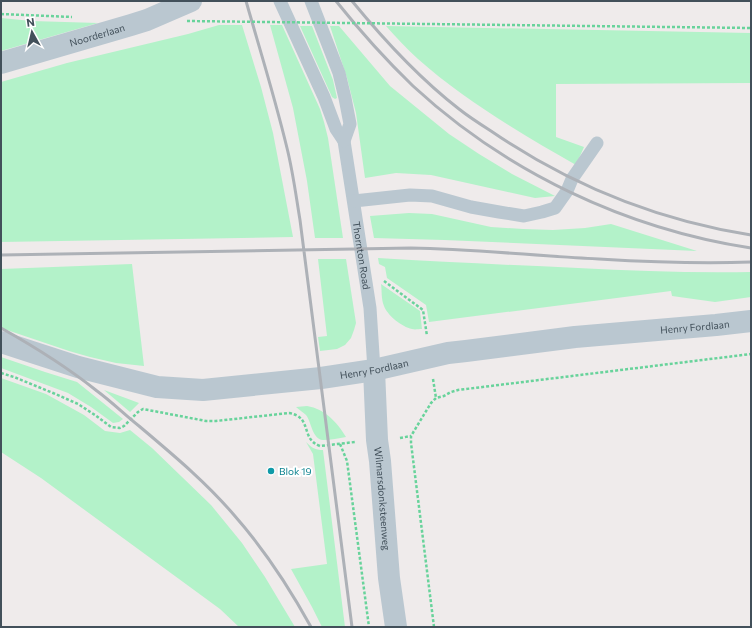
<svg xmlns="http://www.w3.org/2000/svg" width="752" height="628" viewBox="0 0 752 628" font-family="Commissioner,sans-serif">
	<rect width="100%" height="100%" fill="#efebeb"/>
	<path fill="#b3f2c9" d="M1 18 32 21 98 23 1 51Z
		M219 25H242L261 87 273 133 293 237 1 242V82L67 63 188 34Z
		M270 25H282L320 109 324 122 328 138 343 238H315L307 181 293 108Z
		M300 26H312L333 80 337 98 335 99 332 97Z
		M330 26H339L390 86 449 134 479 154 512 174 555 196 535 198 431 175 396 173 365 178 356 113 347 78Z
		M386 26 751 33V83L556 84V137L584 147 576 165C522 134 464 100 418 59 407 49 396 37 386 26Z
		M409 213 432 214 491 227 523 229 553 230 585 228 611 224 697 251 444 240 374 238 370 216Z
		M378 258C445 262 511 265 578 268 636 271 693 273 751 272V297L715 302 672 296 671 291 429 322 426 305 387 278 385 267 379 264Z
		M318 259H346L356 323 354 330 351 338 345 345 337 349 320 351 318 337 327 336Z
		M132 264 144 366 116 363 90 357 69 351 1 328V269Z
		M381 284 420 311 422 329C418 329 415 330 412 329 402 327 387 315 384 306 381 299 382 290 381 284Z
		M1 357 45 372 77 382 123 419 119 422 113 423 91 407 68 393 1 368Z
		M1 378 46 394 84 415 105 431 120 433 130 430 152 448 211 505 242 543 265 577 295 627H239L220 609 41 478 1 452Z
		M104 390 139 403 130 412Z
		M307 406C325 409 337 422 346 437 339 438 331 440 323 440 312 439 312 423 306 415 303 412 299 410 296 407Z
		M306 442C312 448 315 450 323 450L345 627H322L312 607 291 569 327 564 313 454Z"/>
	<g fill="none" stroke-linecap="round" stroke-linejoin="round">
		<path stroke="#68d39b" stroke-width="2.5" stroke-dasharray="3 2" stroke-linecap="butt" d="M1 14 72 17
			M427 24 751 28
			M384 281 423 310 427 336
			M1 373 14 377 53 393 78 404 95 415 111 427 120 428 124 426 138 412 143 409 206 421H216L289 413C313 417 300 439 320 446L355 442
			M433 379 436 398
			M400 438 411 436
			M340 444 347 461 369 627
			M434 627 411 443V436L431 403 436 398 444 396 451 392 458 390 751 354"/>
		<g stroke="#bac7d0" stroke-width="13">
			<path id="s1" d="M280 1 324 97 336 129 344 141 370 308 374 370"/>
			<path d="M311 1 339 73 345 98 350 124 344 141"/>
			<path d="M354 201 410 195 432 196 471 207 499 212 524 216 542 212 555 208 567 191 572 179 597 143"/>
		</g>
		<g stroke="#bac7d0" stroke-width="22">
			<path id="s2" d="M1 63 131 25 147 20 191 1"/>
			<path id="s3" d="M1 342 78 367 157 387 203 390 321 378 374 370 448 353 466 351 575 337 716 325 751 321"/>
			<path id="s4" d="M374 370 377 440 380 461 389 578 396 627"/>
		</g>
		<path stroke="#adb1b7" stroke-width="3" d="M246 1C260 50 275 98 287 148 293 172 296 196 300 220L352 627
			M336 1C360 31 385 59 413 86 506 172 626 229 751 248
			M352 1C384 40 419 78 459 109 469 117 480 124 491 131 570 185 656 220 751 235
			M1 255 411 248C474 249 536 256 599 259 649 262 700 264 751 262
			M1 328C35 347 67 367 97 391 112 402 125 415 139 426 172 454 206 482 234 515 264 549 289 587 311 627"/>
		<path stroke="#68d39b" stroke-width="2.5" stroke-dasharray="3 2" stroke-linecap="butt" d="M187 21 427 24"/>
	</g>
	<circle fill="#0f9aa8" stroke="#fff" stroke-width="1.5" cx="271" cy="471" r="4"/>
	<g text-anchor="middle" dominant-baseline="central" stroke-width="4" stroke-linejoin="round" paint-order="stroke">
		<g font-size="10" fill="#42505a" stroke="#fff">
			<text stroke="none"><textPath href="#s2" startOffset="100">Noorderlaan</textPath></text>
			<text stroke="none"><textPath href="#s1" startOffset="270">Thornton Road</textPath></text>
			<text stroke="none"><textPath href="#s3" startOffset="705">Henry Fordlaan</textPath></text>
			<text stroke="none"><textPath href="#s3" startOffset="381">Henry Fordlaan</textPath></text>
			<text stroke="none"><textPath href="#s4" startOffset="129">Wilmarsdonksteenweg</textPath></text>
		</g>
		<g font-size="10" fill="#0d838f" stroke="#fff" text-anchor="start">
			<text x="279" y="471">Blok 19</text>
		</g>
	</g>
	<rect width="752" height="628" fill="none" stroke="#42505a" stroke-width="4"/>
	<g transform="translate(32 32) rotate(352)" stroke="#ffffff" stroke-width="3" paint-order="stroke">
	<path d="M0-3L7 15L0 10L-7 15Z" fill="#42505a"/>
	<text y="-6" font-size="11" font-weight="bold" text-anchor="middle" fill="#42505a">N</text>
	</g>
</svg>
